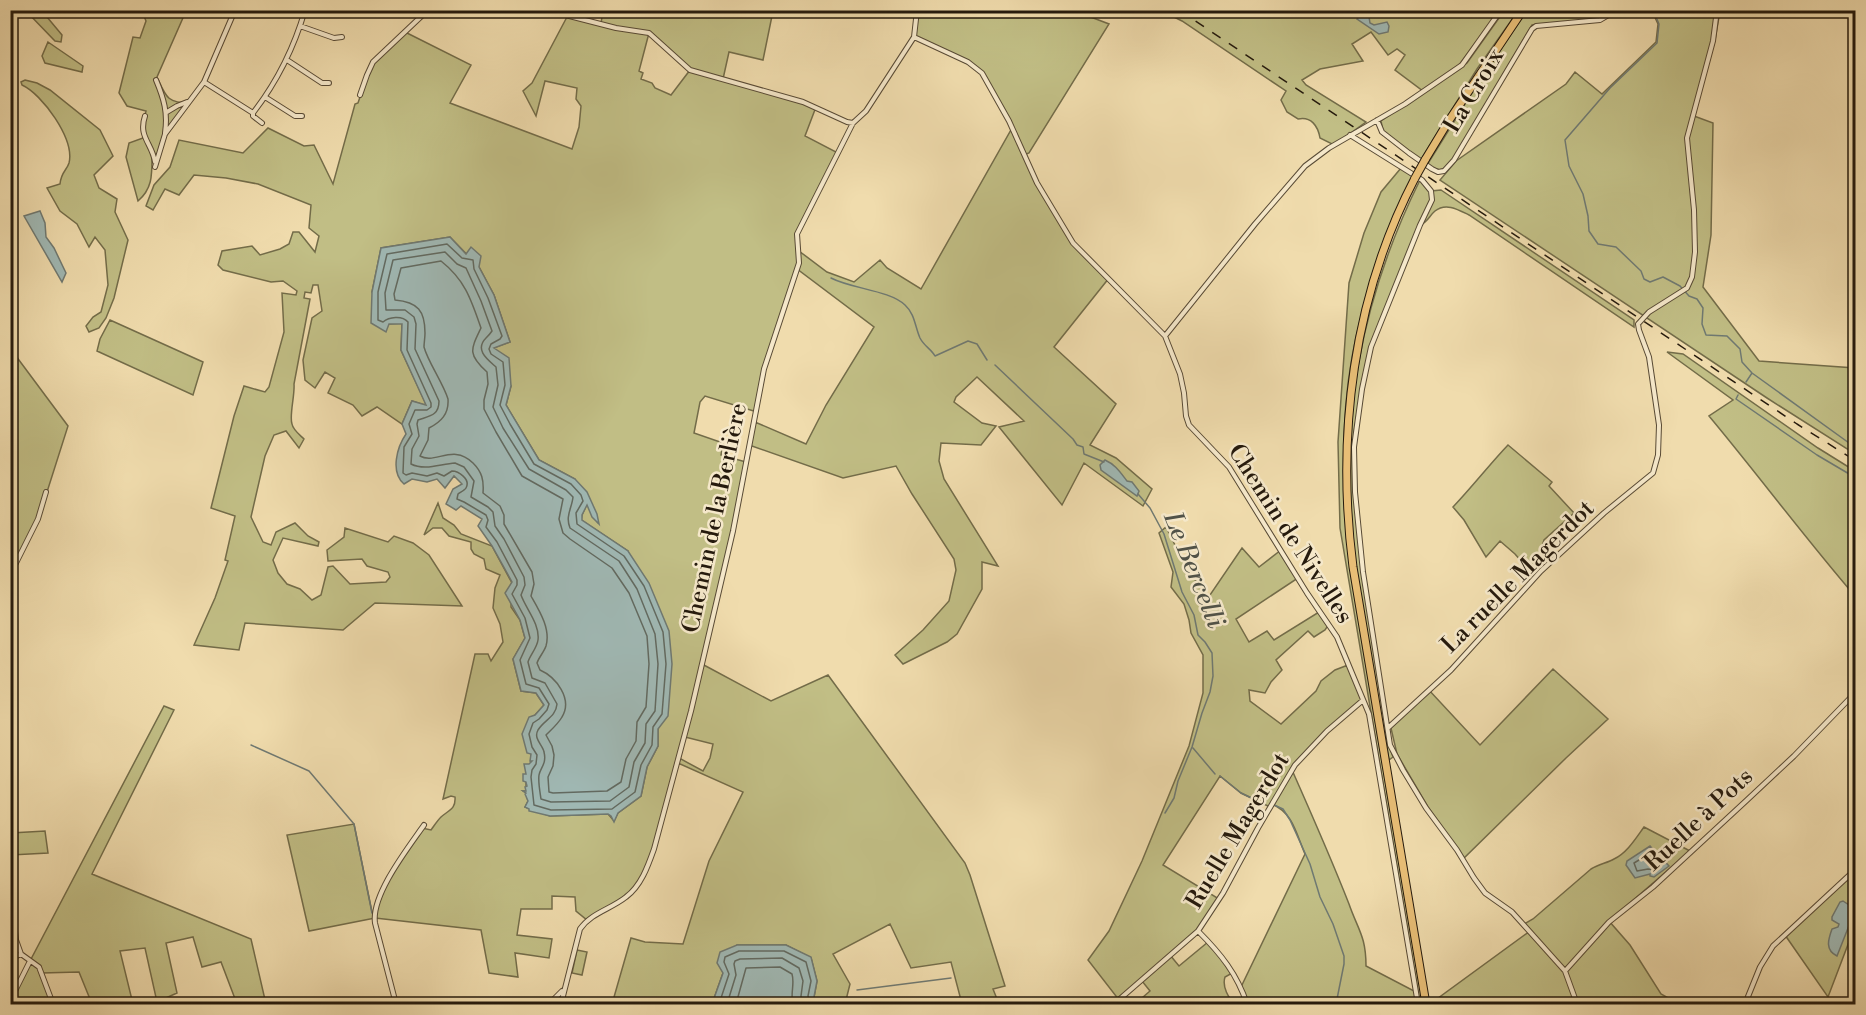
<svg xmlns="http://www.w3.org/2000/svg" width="1866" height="1015" viewBox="0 0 1866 1015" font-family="'Libre Bodoni',serif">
	<rect width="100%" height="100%" fill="#f0dcad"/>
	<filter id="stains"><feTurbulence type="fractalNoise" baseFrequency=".00333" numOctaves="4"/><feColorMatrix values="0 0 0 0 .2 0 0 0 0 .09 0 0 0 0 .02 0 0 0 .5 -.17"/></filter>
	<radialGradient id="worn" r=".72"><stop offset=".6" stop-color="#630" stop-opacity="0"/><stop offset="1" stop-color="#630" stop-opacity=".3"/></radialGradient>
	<path fill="#c1be85" stroke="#736c49" stroke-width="1.5" fill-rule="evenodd" d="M26 11H42L62 35 61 42 55 41Z
		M142 11H186L157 77C166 97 167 103 190 103L166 136 157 163 152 158C152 176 152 189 138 201L126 157 129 143 143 138 142 126 146 111 127 106 119 93 133 37 140 38 146 21Z
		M603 11H773L763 60 729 52 723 79 816 107 805 136 838 153 799 229V251L827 272 854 282 880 260 887 268 921 289 1012 128 978 69 914 37 917 11H1075L1109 24 1029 153 1024 155 1037 183 1073 243 1109 278 1054 347 1116 404 1090 445 1116 458 1152 489 1143 506 1084 463 1062 505 999 427 1024 421 977 377 956 397 954 402 982 423 996 426 981 445 941 443 939 461 944 479 998 566 982 562V589L957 634 947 642 903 664 895 655 923 630 949 601 956 570 954 559 912 494 896 466 843 478 749 445 755 422 806 444 826 405 874 327 797 269 764 369 757 412 705 396 700 402 694 433 723 443 721 455 746 462 733 531 702 664 771 701 828 675 965 863 970 875 1005 986 993 989 999 1004H962L951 962 911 968 890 924 833 954 850 984 845 1004H816L814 997 817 981 811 958 786 945H737L723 973 712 1004H612L631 938 645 942 683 944 709 861 743 792 678 763 647 867 633 891 587 920 576 911 575 897 552 896V909H521L517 935 552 939 549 958 515 953 518 977 489 973 481 930 375 918 309 931 287 835 354 824 372 912 375 913 389 878 422 828 431 830C434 826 437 821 441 817 449 810 456 809 455 797L451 796 443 799 475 654H488L491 661 503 642 500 624 493 608 495 588 500 575 486 569 484 559 474 554 471 549V542L449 536 442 528H433L424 535 438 503 443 518 454 525 461 534 492 546 512 583 511 607 520 620 525 638 513 659 521 691 536 693 544 705 535 715 531 754 532 761 526 781V791H523L526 793 528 801 525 807 550 816 608 814 614 821 618 813 641 796 647 767 658 746V729L628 551 581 520 582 515 587 504 598 523 575 479 539 460 506 405 511 386 493 348 510 342 494 295 479 267 450 237 381 248 372 292 389 324 402 323 401 350 427 406 412 401 402 424 377 407 362 416 353 405 328 393 335 378 325 372 315 388 305 380 303 360 312 318 322 311 318 285H313L311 293 305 292 304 298 310 299 294 384C295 395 289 416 292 424 293 430 300 435 304 439L299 448 286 431 274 435 265 456 251 517 263 542 271 545 276 532 295 523 308 536 319 542 318 546 283 538 273 560 278 573 287 584 300 589 312 600 321 595 328 567 333 566 350 584 386 582 390 577 388 572 367 566 362 559 328 561 327 550 344 537 345 528 388 542 394 536 413 543 429 555 462 606 375 603 343 630 245 623 239 650 194 645 215 598 228 561 225 560 235 516 211 508 234 416 244 386 265 392 269 387 284 332 282 293 296 295 297 291 283 281 271 282 223 270 218 265 222 251 252 246 260 255 280 249 289 244 293 232H299L315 252 319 236 309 228 311 205 258 184 226 178 194 175 179 195 165 189 153 210 146 206 154 185 170 167 179 140 243 153 268 128 304 146 314 145 333 184 355 104 358 103 370 67 405 32 471 65 450 103 572 149 579 127 581 106 576 99 577 88 545 81 536 116 523 91 532 83 568 15 601 23ZM649 33 690 70 671 95 655 88 652 83 641 79 643 73 639 71ZM685 737 713 744 710 758 703 771 679 758Z
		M1162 11H1499L1459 65 1423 91 1395 70 1405 55 1397 49 1388 55 1371 32 1352 44 1363 61 1320 69 1302 80 1306 85 1366 122 1334 145 1320 138C1318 126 1311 116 1298 119L1287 112 1281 100 1286 91 1182 21Z
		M1504 11H1518L1477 69 1420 161 1383 131 1381 121 1467 63Z
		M1527 11H1622L1601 18 1587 20 1532 25 1451 163C1442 172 1438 171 1427 165L1483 75Z
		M1652 11H1720L1715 40 1694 116 1713 123 1711 235 1703 287 1759 361 1855 368V454L1767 398 1440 180 1456 161 1566 84 1575 72 1602 94 1656 42 1658 24Z
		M48 42 83 66 82 72 45 63 42 56Z
		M25 80 37 83 50 90 100 130 113 156 94 175 99 188 117 199 115 212 128 240 114 298 106 318 99 328 89 332 86 326 93 317 101 312 108 285 105 250 95 237 89 247 77 224 60 211 47 188 60 184C61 172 67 170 69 163 75 139 42 94 22 85L21 82Z
		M1401 168 1412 176C1388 235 1363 294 1352 357 1331 476 1353 587 1373 704 1390 804 1407 904 1423 1004H1420L1340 528 1338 442 1349 283 1364 233 1381 192Z
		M1420 180 1429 189 1431 200 1372 341 1363 376 1354 432 1353 487 1359 547 1389 745 1393 757 1389 760C1381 715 1373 671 1366 626 1360 592 1353 557 1351 523 1341 401 1366 289 1420 180Z
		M1441 190 1634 320V327L1469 215C1459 210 1446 202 1435 211 1429 216 1428 222 1420 225L1431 204V191Z
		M110 320 203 362 193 395 97 351 100 339Z
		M10 348 68 426 40 514 10 572Z
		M1667 352 1683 354 1818 448 1855 471V596C1805 538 1759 476 1709 416L1733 400Z
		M1508 445 1552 482 1549 486 1574 513 1544 540 1539 556 1541 571 1535 577 1515 554 1500 541 1486 557 1464 520 1453 507C1473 486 1489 465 1508 445Z
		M1166 527 1186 567 1208 598 1242 548 1259 567 1281 550 1298 578 1236 619 1249 642 1267 631 1274 640 1319 612 1329 624 1325 630 1314 637 1308 631 1276 660 1282 670 1271 682 1265 693 1249 690 1250 701 1281 724 1316 691 1321 681 1335 670 1348 665 1362 701 1339 720 1292 770C1312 815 1331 858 1349 904 1358 930 1366 936 1366 966L1416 992 1418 1004H1316L1309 998 1304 1004H1247L1241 987 1305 854C1296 833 1293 813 1272 804L1270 807 1241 793 1220 776 1163 865 1219 899 1202 927 1170 955 1179 966 1208 942 1234 972 1225 977C1222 986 1228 999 1236 1004H1135L1150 991 1142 981 1119 1000 1088 960 1109 931 1142 861 1189 746 1203 693V655L1191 633 1189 620 1184 604 1171 587 1173 572 1159 533Z
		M1553 669 1608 719 1566 758 1464 858 1428 807 1397 754 1390 724 1428 689 1480 745Z
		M164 706 174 710 92 874 251 939 266 1004H237L221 962 202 967 193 937 166 943 177 993 157 1002 145 948 120 951 133 1004H92L79 972 42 973 53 1004H11L10 1001 30 961Z
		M1644 827 1690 851 1609 921 1630 945 1661 994 1679 1004H1618L1615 1001 1610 1004H1577L1575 1000C1558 1008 1535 1007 1518 998L1499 1004H1430L1530 931 1524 924 1533 919 1591 869C1599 864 1607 863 1614 859 1627 853 1636 838 1644 827Z
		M45 831 48 853 11 855V833Z
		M1855 871V926L1828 997 1785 935Z
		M577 950 587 952 582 975 572 973Z"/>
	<path fill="#a0b9b5" stroke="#6f7972" stroke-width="1.5" d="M1366 13 1369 17 1370 23 1374 25 1387 22 1389 26 1388 32 1379 34 1357 19 1360 15Z
		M40 211 45 223 46 237 54 248 66 273 62 282 24 216Z
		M450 237 466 254 471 247 481 256 479 267 494 295 510 342 494 348 509 358 511 386 506 405 539 460 575 479 587 492 597 514 599 524 592 517 587 505 582 515V520L628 551 649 583 669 631 672 664 668 716 658 729V746L647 767 641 796 618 813 614 822 611 816 608 814 550 816 529 811V809L525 807 528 801 525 794 526 793 523 791H526L525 787 527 786 526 782 523 781V774H526L524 764H529L532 761H530L531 754 527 753 522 734 529 717 535 715 544 705 536 693 521 691 513 659 525 638 520 620 505 593 512 582 492 546 478 526 482 519 461 506 456 510 446 504 453 489 462 484 454 476 445 488 437 479 427 482 412 479 404 484C390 472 397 447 406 434L402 424 412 401 426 405 401 350 402 324H389L386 332 371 323 372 292 381 248Z
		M1105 460C1116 465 1120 472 1127 481L1132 482 1139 491 1137 496 1101 470 1100 465Z
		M1650 846 1669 866 1654 877 1650 876V874L1635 878 1626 865 1627 861Z
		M1843 901 1852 907 1854 913 1837 956C1825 950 1828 940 1832 929L1838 927 1839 924 1832 920V917L1840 902Z
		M737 945H786L811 957 817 981 814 997 816 1004H712L723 973 717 963 720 952Z"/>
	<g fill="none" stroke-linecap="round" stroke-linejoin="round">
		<path stroke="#626a61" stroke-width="1.5" d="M447 244 462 258 473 260 474 269 488 298 502 336 500 339 491 344 489 349 491 354 503 362 505 385 500 405 510 424 534 464 571 484 581 495 583 501 576 513 577 524 624 556 644 586 663 632 666 664 662 714 653 727 652 745 641 765 635 792 612 809 551 810 534 805 531 777 532 770 536 764 537 755 532 747 529 734 533 723 539 719 547 710 549 704 539 688 526 684 520 660 530 638 525 618 512 594 517 585V580L497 542 486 527 488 520 486 515 464 502 457 499 458 494C459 493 465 490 466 488 471 479 458 471 452 471L444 476 437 473 427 476 412 473 406 475 403 473 404 447 412 434 409 424 415 410H427L431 407V403L407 350 408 322C402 315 389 317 383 322L378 320V292L387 254Z
			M445 252 457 264 466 268 481 301 492 331C490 334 488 336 486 338 474 350 488 360 496 367L498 385 493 407 503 428 529 469 566 490 573 497C572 508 565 516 570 528L619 561 637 589 655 634 658 664 655 711 646 724 645 743 634 762 629 787 610 801 551 802 541 799C540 792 538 782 539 775 540 768 547 764 544 752 543 745 533 739 538 730 544 720 556 717 557 704L545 683 532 678 528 662C530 655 537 648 538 640 540 624 526 609 521 595L525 585 524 577 504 539 495 526 493 512 488 507 471 497 474 481 464 467 455 463C440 464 425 471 411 464L412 449 419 436 417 424 418 420C429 416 439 416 439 401L415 349 416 324 414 317 405 310H386L385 293 393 260Z
			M441 261C465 280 471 299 481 328 471 349 467 354 487 372L488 384 484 400V409L496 432 522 476 563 499 559 519 563 533 570 539 612 568 629 593 647 636 649 664 646 707 637 722 636 741 626 759 621 782 607 791 553 793 549 792 548 777 553 766 554 755 552 746 546 735C551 730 558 724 562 717 573 699 556 677 540 670L537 663C539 657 544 652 546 646 551 629 539 610 531 596L534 584 532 572 504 524V515L500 506 483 493C484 480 482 472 473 463 453 443 435 465 420 456L428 440 429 428C441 422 449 414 448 399 443 383 428 362 424 347 424 343 425 338 425 333 425 311 418 302 395 300L394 294 401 268Z
			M1649 854 1658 863V867L1654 870 1648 869 1637 871 1634 863Z
			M719 1004 729 974 724 962 725 957 739 951H784L806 962 811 981 808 996 810 1004
			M727 1004 736 975 734 964 735 961 740 959 782 958 799 968 803 981 801 996 802 1004
			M736 1004 746 968 780 967 792 974C795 984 790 994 793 1004"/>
		<path stroke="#6f7972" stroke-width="1.5" d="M1653 10 1659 24 1657 43 1610 88 1565 140 1569 166 1583 194 1588 216 1589 231 1598 244 1616 247 1641 271 1644 279 1650 282 1663 277 1680 286 1689 296 1697 299 1703 308 1702 324 1706 335 1727 336 1740 349 1742 362 1752 373 1856 448
			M831 278C852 289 889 290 905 305 915 314 915 327 920 338 924 346 931 349 935 356L968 341 977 344 987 360
			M995 365 1073 439 1077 445 1083 447 1084 454 1104 462
			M1746 382 1752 373
			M1738 395 1736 399 1817 455 1856 478
			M1138 494 1150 508 1164 534 1182 592 1194 615 1198 635 1205 642 1212 653 1213 676 1210 692 1202 713 1192 747 1178 781 1174 798 1165 813
			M251 745 309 771 354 824 372 913
			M1193 748 1215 774
			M1220 776 1241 793 1264 804
			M1274 805 1283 809 1290 820 1310 864 1320 897 1333 924 1344 956V964L1336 1004
			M857 990 951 978"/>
		<g stroke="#584a35" stroke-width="6">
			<path id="minor" d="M546 10 616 28 649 33 690 70 803 102 847 122 853 123
				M917 10 914 37 968 62 982 73 1009 121 1037 183 1073 243 1165 336 1180 374 1184 393 1186 416 1189 425 1229 467 1307 593 1337 637 1369 714 1418 1004
				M300 26 334 38 342 37
				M287 60 322 83H329
				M156 80C164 99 168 113 165 133
				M204 82 253 113C277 82 294 48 305 10
				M360 95 367 75 373 62 428 10
				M265 97 295 116H302
				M167 112 177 106 187 102
				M253 113V116L262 123
				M145 116C138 137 152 143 155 162
				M1377 120 1382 132 1409 153 1432 169 1438 172 1444 171 1454 160 1532 29 1536 26 1600 20 1617 10
				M1350 135 1422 180 1431 191 1432 200 1420 225 1371 347 1362 389 1354 447 1355 492 1363 572 1390 745 1403 770 1426 808 1457 850 1474 878 1485 893 1512 912 1565 971 1577 1004
				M155 167 165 134 204 82 235 10
				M1165 336 1255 224 1305 166 1329 148 1405 104 1462 65 1501 10
				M10 575 38 519 46 492
				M1389 727 1451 670 1541 571 1604 513 1653 473 1658 455 1659 425 1649 357 1639 330 1638 324 1649 312 1687 288 1692 277 1695 252 1694 210 1687 138 1713 41 1717 10
				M10 890 16 940 21 954
				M1198 931 1223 893 1258 828 1295 765 1327 731 1362 701
				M21 954 39 967 53 1004
				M10 959 21 954
				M1565 971 1609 922 1653 887 1747 800 1794 756 1856 692
				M10 1001 30 961
				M364 1004 404 1000 456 1004
				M396 1004 375 923C371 895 408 848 424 825
				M549 1004 562 991
				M561 1004 580 929C591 913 611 909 626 897 641 886 648 866 654 849L691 711 733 531 764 369 799 263 797 234 853 123 866 111 914 37
				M1114 1004 1198 931C1221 954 1237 974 1247 1004
				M1745 1004 1760 967 1773 946 1856 869"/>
		</g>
		<g stroke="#251a0d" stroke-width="9">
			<path id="trunk" d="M1425 160 1448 122 1523 10
				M1415 178C1353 297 1336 435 1353 567L1426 1004"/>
		</g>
		<use href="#minor" stroke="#f5e8ca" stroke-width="4"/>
		<use href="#trunk" stroke="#e8be76" stroke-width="7"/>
		<path stroke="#251a0d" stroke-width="1.5" stroke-dasharray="10 10" stroke-linecap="butt" d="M1179 10 1797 424 1856 461"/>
		<g stroke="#251a0d" stroke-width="9" stroke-linecap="butt">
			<path id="trunk-bridge" d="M1415 178 1425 160"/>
		</g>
		<use href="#trunk-bridge" stroke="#e8be76" stroke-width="7"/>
	</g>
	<g text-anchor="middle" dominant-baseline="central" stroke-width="5" stroke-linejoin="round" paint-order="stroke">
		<g font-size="24" fill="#251a0d" stroke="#f5e8ca">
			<text transform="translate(1474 91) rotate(-59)">La Croix</text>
			<text transform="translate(715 518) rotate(-78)">Chemin de la Berlière</text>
			<text transform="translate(1290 534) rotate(57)">Chemin de Nivelles</text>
			<text transform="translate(1518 577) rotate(-45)">La ruelle Magerdot</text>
			<text transform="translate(1699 820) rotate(-43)">Ruelle à Pots</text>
			<text transform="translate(1238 831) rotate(-59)">Ruelle Magerdot</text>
		</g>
		<g font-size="26" font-style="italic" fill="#505248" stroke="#f5e8ca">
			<text transform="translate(1194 570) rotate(68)">Le Bercelli</text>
		</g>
	</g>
	<rect width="1866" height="1015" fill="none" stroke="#f0dcad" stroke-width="36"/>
	<rect x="12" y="12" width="1842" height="991" fill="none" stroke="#251a0d" stroke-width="3"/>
	<rect x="18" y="18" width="1830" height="979" fill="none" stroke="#251a0d" stroke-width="1.5"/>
	<rect width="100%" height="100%" filter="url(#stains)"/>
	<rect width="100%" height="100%" fill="url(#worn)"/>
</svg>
